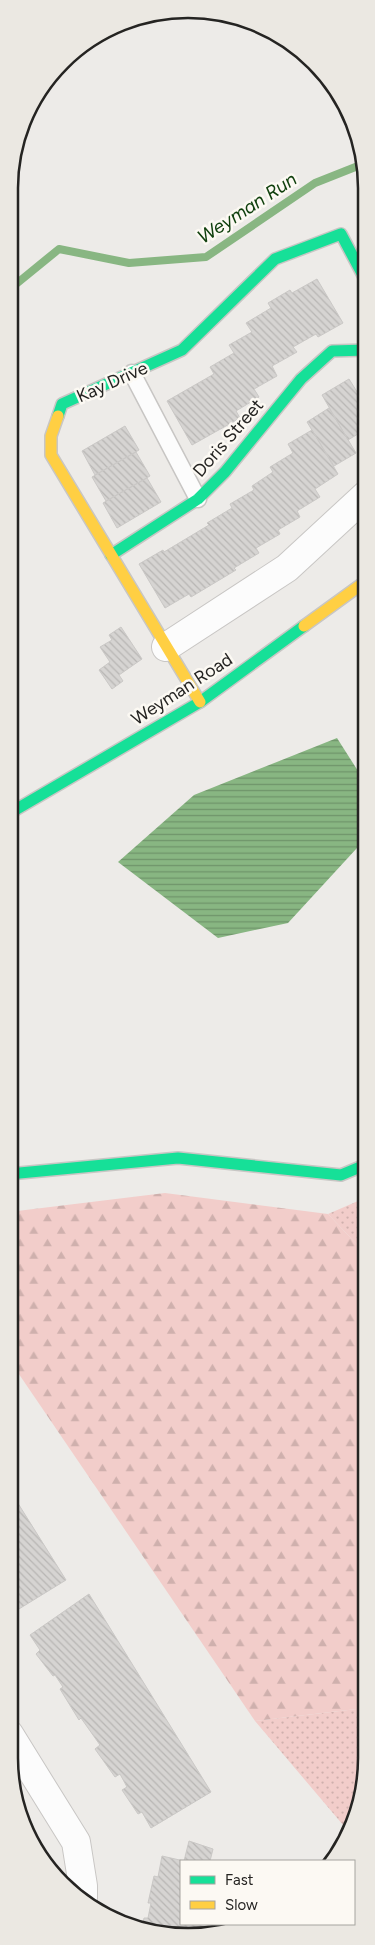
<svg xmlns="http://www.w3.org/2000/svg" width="375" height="1945" viewBox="0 0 375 1945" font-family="Figtree,sans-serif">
	<defs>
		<pattern id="grass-dots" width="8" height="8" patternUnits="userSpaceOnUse" patternTransform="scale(1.25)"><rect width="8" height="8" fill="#f2cdca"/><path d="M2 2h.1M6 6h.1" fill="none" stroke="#cfb0ad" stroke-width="1.8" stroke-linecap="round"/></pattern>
		<pattern id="forest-firs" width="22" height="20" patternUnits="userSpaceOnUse" patternTransform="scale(1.25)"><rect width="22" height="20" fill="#f2cdca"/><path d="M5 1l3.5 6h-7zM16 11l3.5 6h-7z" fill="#cfb0ad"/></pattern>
		<pattern id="water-rules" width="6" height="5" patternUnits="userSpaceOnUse" patternTransform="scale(1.25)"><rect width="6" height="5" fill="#88b682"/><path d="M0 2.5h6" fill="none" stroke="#6f946a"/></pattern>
		<pattern id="building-back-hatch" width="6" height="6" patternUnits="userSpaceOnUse" patternTransform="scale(1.25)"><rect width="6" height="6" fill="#d6d4d2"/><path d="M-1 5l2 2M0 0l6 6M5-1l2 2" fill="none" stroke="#b8b6b4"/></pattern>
	</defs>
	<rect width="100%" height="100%" fill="#edebe8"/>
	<path fill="url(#grass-dots)" d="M365 1198V1253L328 1214Z
		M365 1708V1781L349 1832 255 1721Z"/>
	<path fill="url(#forest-firs)" d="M165 1193 328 1214 365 1253V1708L255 1721 10 1361 9 1212Z"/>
	<path fill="url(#water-rules)" d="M337 738 365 782V796L357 848 288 923 218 938 118 862 194 795Z"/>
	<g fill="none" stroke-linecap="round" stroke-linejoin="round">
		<path stroke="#88b682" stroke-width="8" d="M10 289 59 249 129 263 206 257 315 183 363 164"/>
	</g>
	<path fill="url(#building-back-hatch)" stroke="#cac8c6" d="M317 279 343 323 318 337 316 334 293 347 297 352 272 366 277 376 254 389 259 397 236 411 240 418 192 445 167 401 214 374 210 367 234 353 229 345 252 332 246 323 271 308 268 303 290 290 292 293Z
		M349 379 366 406V429L348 440 322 395Z
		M329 408 356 453 334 466 307 422Z
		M125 426 139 450 95 475 82 451Z
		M312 430 338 474 315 489 320 497 297 511 300 517 278 530 280 534 256 548 259 553 234 568 236 570 191 597 189 594 165 608 139 564 163 550 164 552 209 525 207 523 232 508 230 504 254 490 252 486 273 472 270 467 293 453 288 444Z
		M136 452 150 476 106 501 92 477Z
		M147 478 161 502 117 528 103 503Z
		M121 627 142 659 119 675 123 681 112 689 99 670 110 662 100 647 112 640 109 635Z
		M9 1489 66 1580 14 1612 9 1604Z
		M89 1594 211 1792 151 1828 142 1812 138 1814 122 1790 127 1787 120 1774 115 1777 95 1749 100 1745 81 1718 79 1720 60 1689 63 1687 55 1675 53 1676 36 1654 40 1650 30 1635Z
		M189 1841 213 1849 210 1861H181V1924H219L217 1930 176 1936 142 1928 144 1918H148L151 1903H148L154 1876 158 1877 162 1856 184 1861Z"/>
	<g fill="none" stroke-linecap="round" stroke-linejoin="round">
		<g stroke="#c8c6c4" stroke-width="19">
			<path id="lane" d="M132 373 198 499"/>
		</g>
		<g stroke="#c8c6c4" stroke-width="30">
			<path id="street" d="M166 647 287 568 366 495
				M9 1734 76 1842 83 1886V1898"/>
		</g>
		<g stroke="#c8c6c4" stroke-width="14">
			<path id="fast" d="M58 416 62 404 182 350 275 259 341 234 366 281
				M111 555 198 499 225 472 301 379 332 351 366 350
				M10 813 200 702 304 626
				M9 1174 178 1158 341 1175 365 1165"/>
		</g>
		<g stroke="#c8c6c4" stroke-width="14">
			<path id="slow" d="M58 416 51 436V455L200 702
				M304 626 366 581"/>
		</g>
		<use href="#lane" stroke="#fcfcfc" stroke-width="16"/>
		<use href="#street" stroke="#fcfcfc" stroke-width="28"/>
		<use href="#fast" stroke="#16e098" stroke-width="11"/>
		<use href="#slow" stroke="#ffcf43" stroke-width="11"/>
	</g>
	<g text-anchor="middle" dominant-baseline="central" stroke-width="5" stroke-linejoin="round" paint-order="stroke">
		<g font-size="18" fill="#252422" stroke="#fcf9f3">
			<text transform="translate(112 382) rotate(-24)">Kay Drive</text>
			<text transform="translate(228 438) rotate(-49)">Doris Street</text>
			<text transform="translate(182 689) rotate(-33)">Weyman Road</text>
		</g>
		<g font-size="19" font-style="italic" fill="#10400e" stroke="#fcf9f3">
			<text transform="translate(247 208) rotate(-33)">Weyman Run</text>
		</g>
	</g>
	<path d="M0 0H375V1945H0ZM188 18H188A170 170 0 0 1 358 188V1758A170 170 0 0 1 188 1928H188A170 170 0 0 1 18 1758V188A170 170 0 0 1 188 18Z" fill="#ebe8e2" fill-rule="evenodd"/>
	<path fill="none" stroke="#252422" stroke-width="2.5" d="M188 18H188A170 170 0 0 1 358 188V1758A170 170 0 0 1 188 1928H188A170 170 0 0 1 18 1758V188A170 170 0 0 1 188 18Z"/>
	<rect x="180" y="1860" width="175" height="65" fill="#fcf9f3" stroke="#a6a49f"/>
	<rect x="190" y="1876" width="25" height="8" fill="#16e098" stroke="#a6a49f"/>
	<text x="225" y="1885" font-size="15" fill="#252422">Fast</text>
	<rect x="190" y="1901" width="25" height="8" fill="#ffcf43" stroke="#a6a49f"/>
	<text x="225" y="1910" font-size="15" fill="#252422">Slow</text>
</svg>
